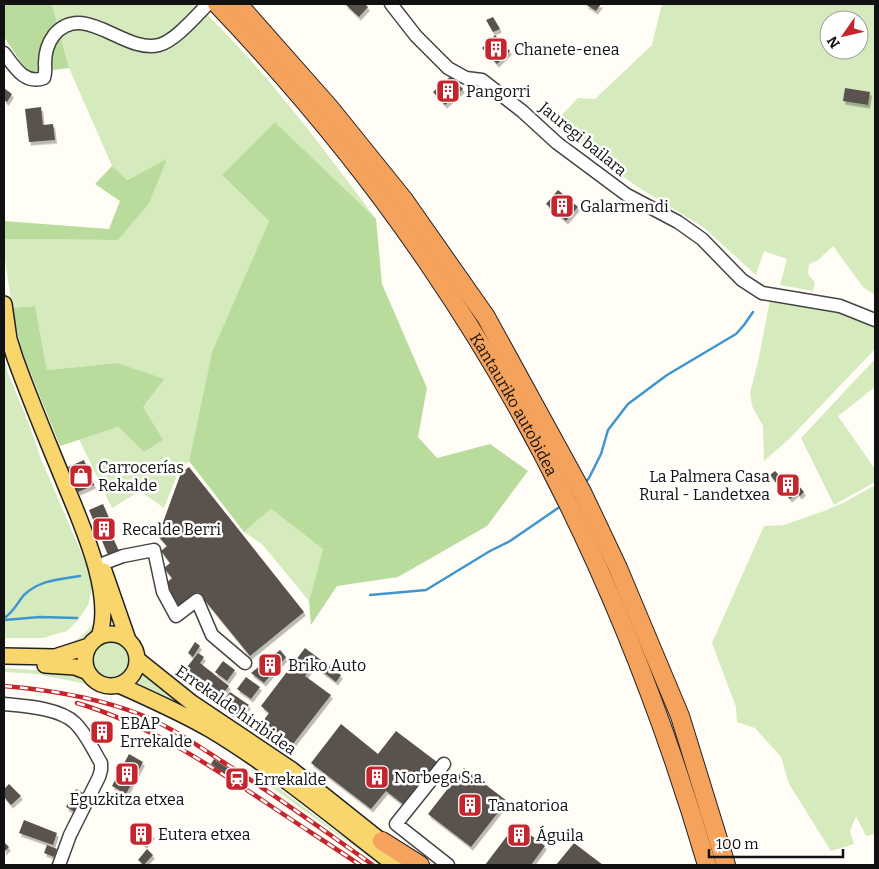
<svg xmlns="http://www.w3.org/2000/svg" width="879" height="869" viewBox="0 0 879 869" font-family="Bitter,serif">
	<defs>
		<filter id="shadow"><feDropShadow dx="2" dy="3.5" stdDeviation="0" flood-color="#0004"/></filter>
	</defs>
	<rect width="100%" height="100%" fill="#fffdf5"/>
	<path fill="#d5ebbd" fill-rule="evenodd" d="M52 4H196C264 68 320 144 376 219L275 122 222 175 269 221 212 352 189 461 180 468 164 508 140 491 112 508 79 439 118 427 144 452 162 440 117 363 47 370 35 306 12 308 4 252V239L118 240 167 160 126 180 112 166 69 68Z
		M662 4H875V295L863 287 833 246 817 261 809 264 808 274 815 282 813 291 780 285 787 259 764 251 756 275 703 227 636 186 561 130 559 118 578 98 595 99 652 45ZM829 20H859V50H829Z
		M770 300 841 309 875 326V349L790 438 764 461 763 426 752 406 750 393 758 362Z
		M4 356 8 373 29 424 41 459 87 566 92 589 88 605 79 619 67 631 43 638H4Z
		M875 359V387L838 416 875 469V482L834 505 801 438Z
		M875 485V834L866 836 856 816 850 831 854 844 831 851 789 784 781 757 755 728 737 722 736 707 712 643 764 526 784 525 824 511 845 502Z
		M271 509 323 549 309 601 262 544 244 532Z
		M98 615 95 630 76 647 42 652C68 646 85 640 98 615Z
		M91 659a21 21 0 1 1 42 0a21 21 0 1 1-42 0Z
		M4 668 81 673 85 680 92 685 36 674 4 672Z
		M142 672 198 715 133 685Z
		M254 769 380 865 252 773Z"/>
	<path fill="#b9dc9c" d="M4 4H52L69 68 28 73 4 37Z
		M275 122 376 219 382 284 427 388 418 437 437 458 490 444 528 471 487 526 398 577 337 586 311 625 309 601 323 549 271 509 244 532 189 461 212 352 269 221 222 175Z
		M167 159 149 203 118 240 4 239V221L109 229 120 201 95 184 112 166 127 180Z
		M35 306 47 370 117 363 164 379 143 407 163 440 144 452 118 427 60 446 22 352 12 308Z"/>
	<g fill="none" stroke-linecap="round" stroke-linejoin="round">
		<path stroke="#3f96cf" stroke-width="2.5" d="M585 483 589 478 601 454 608 430 628 404 667 375 736 334 744 325 753 312
			M370 595 426 590 490 551 510 541 561 506
			M4 618C14 612 17 603 24 595 39 580 61 579 80 576
			M4 620 40 617 77 618"/>
	</g>
	<path fill="#5a524d" filter="url(#shadow)" d="M345 4H365L368 7 359 17Z
		M585 4H601L596 11Z
		M493 17 500 29 493 32 486 20Z
		M495 35 510 51 497 64 482 48Z
		M451 76 463 89 445 105 433 92Z
		M4 88 12 94 7 102 4 100Z
		M845 88 870 92 868 105 843 101Z
		M41 107 43 125 53 124 55 140 29 142 25 109Z
		M558 190 578 207 566 221 546 204Z
		M84 460 94 485 78 492 68 467Z
		M189 467 304 612 250 656 198 592 177 609 166 595 171 591 165 584 172 578 164 568 170 563 161 551 167 546 158 536 181 473Z
		M775 471 779 475 781 474 784 477 788 473 804 492 800 496 797 493 790 499 770 475Z
		M103 504 113 528 109 530 119 551 108 555 89 510Z
		M195 642 200 646 193 657 188 653Z
		M305 648 341 675 336 682 314 665 305 676 331 695 293 744 263 721 269 713 261 706Z
		M280 650 286 657 264 683 251 673Z
		M198 653 204 657 200 663 229 686 218 700 203 688 207 683 199 677 196 680 184 671Z
		M223 661 235 670 227 681 215 672Z
		M246 677 260 687 251 699 237 689Z
		M230 692 249 705 238 719 220 705Z
		M341 724 378 754 396 731 437 762 404 805 386 791 371 809 311 763Z
		M105 725 109 736 99 740 95 729Z
		M129 754 143 762 126 794 112 786Z
		M214 759 232 771 228 776 211 764Z
		M464 768 507 801 471 847 428 814Z
		M9 784 21 796 11 805 4 797V789Z
		M76 789 85 794 75 812 66 807Z
		M24 820 57 833 53 845 19 833Z
		M138 823 153 835 145 845 130 834Z
		M516 824 545 846 531 865H485Z
		M4 842 9 847 4 852Z
		M574 843 603 865H556Z
		M47 845 57 849 54 857 44 853Z
		M147 849 153 855 144 865 138 860Z"/>
	<g fill="none" stroke-linecap="round" stroke-linejoin="round">
		<g stroke="#444" stroke-width="15">
			<path id="minor" d="M391 4 416 36 448 68 466 78 482 80 522 111 557 143 627 195 678 222 702 239 742 280 762 293 840 306 875 320
				M4 53C14 66 24 85 44 78 46 72 45 69 45 63 45 53 48 43 54 35 84 0 124 54 159 45 175 41 196 16 208 4
				M102 564 123 556 154 550 163 592 176 616 197 600 212 635 245 663
				M4 704C24 706 60 708 75 723 86 733 93 750 101 763V770L99 777 70 835 59 865
				M444 764 396 824 448 865"/>
		</g>
		<g stroke="#222" stroke-width="18">
			<path id="major" d="M4 304 9 339 15 358C29 397 45 435 61 474 78 517 115 592 99 637
				M104 571 128 640
				M85 660a26 26 0 1 1 52 0a26 26 0 1 1-52 0Z
				M4 656 55 657 89 646
				M137 659 192 703 292 770 390 848
				M45 665 75 667 88 672
				M119 685C150 699 182 713 211 730 276 769 335 819 395 865"/>
		</g>
		<g stroke="#222" stroke-width="20">
			<g id="highway">
				<path id="s1" d="M217 4C295 86 369 175 432 269 556 451 645 654 707 865"/>
				<path d="M238 4 329 107 404 200 486 317 582 492 618 568 680 716 726 865"/>
				<path d="M382 841 420 865"/>
			</g>
		</g>
		<use href="#minor" stroke="#fff" stroke-width="12"/>
		<use href="#major" stroke="#f9d66b" stroke-width="15"/>
		<use href="#highway" stroke="#f5a25d" stroke-width="18"/>
		<g stroke="#c4262e" stroke-width="4.5">
			<path id="rail" d="M4 686C51 690 100 698 144 716 172 728 197 745 223 762 274 794 323 830 373 865
				M77 703C147 724 205 762 265 802 296 823 329 844 360 865"/>
		</g>
		<use href="#rail" stroke="#fff" stroke-width="2.5" stroke-dasharray="8" stroke-linecap="butt"/>
	</g>
	<defs>
		<g id="building-square" transform="scale(1.25)"><rect x="-9" y="-9" width="18" height="18" rx="4" fill="#c4262e" stroke="#fff"/><path d="M-4-6H4V6H1V3H-1V6H-4ZM-2.5-4.3h1.7v1.8h-1.7ZM.8-4.3h1.7v1.8H.8ZM-2.5-1h1.7V.8h-1.7ZM.8-1h1.7V.8H.8Z" fill="#fff"/></g>
		<g id="shop-square" transform="scale(1.25)"><rect x="-9" y="-9" width="18" height="18" rx="4" fill="#c4262e" stroke="#fff"/><path d="M-5-2.5h2.3a2.7 3.5 0 0 1 5.4 0H5L5.5 6h-11ZM-1.5-2.5h3a1.5 2.3 0 0 0-3 0Z" fill="#fff"/></g>
		<g id="station-square" transform="scale(1.25)"><rect x="-9" y="-9" width="18" height="18" rx="4" fill="#c4262e" stroke="#fff"/><path d="M-3-6H3Q5-6 5-4V2Q5 4 3 4L4.5 6H3L1.5 4h-3L-3 6H-4.5L-3 4Q-5 4-5 2V-4Q-5-6-3-6ZM-3.5-4v3h7v-3ZM-3.5 1v1.5H-2V1ZM2 1v1.5H3.5V1Z" fill="#fff"/></g>
	</defs>
	<g fill-rule="evenodd">
		<use href="#building-square" x="496" y="49"/>
		<use href="#building-square" x="448" y="91"/>
		<use href="#building-square" x="562" y="206"/>
		<use href="#shop-square" x="81" y="476"/>
		<use href="#building-square" x="788" y="485"/>
		<use href="#building-square" x="104" y="529"/>
		<use href="#building-square" x="270" y="665"/>
		<use href="#building-square" x="102" y="732"/>
		<use href="#building-square" x="127" y="774"/>
		<use href="#building-square" x="377" y="777"/>
		<use href="#station-square" x="237" y="779"/>
		<use href="#building-square" x="470" y="805"/>
		<use href="#building-square" x="141" y="834"/>
		<use href="#building-square" x="519" y="835"/>
	</g>
	<g text-anchor="middle" dominant-baseline="central" stroke-width="5" stroke-linejoin="round" paint-order="stroke">
		<g font-size="16" fill="#111" stroke="#fff" text-anchor="start">
			<text x="514" y="49">Chanete-enea</text>
			<text x="466" y="91">Pangorri</text>
			<text x="580" y="206">Galarmendi</text>
			<text x="98" y="467">Carrocerías<tspan x="98" dy="18">Rekalde</tspan></text>
			<text x="770" y="476" text-anchor="end">La Palmera Casa<tspan x="770" dy="18">Rural - Landetxea</tspan></text>
			<text x="122" y="529">Recalde Berri</text>
			<text x="288" y="665">Briko Auto</text>
			<text x="120" y="723">EBAP<tspan x="120" dy="18">Errekalde</tspan></text>
			<text x="394" y="777">Norbega S.a.</text>
			<text x="254" y="779">Errekalde</text>
			<text x="127" y="799" text-anchor="middle">Eguzkitza etxea</text>
			<text x="488" y="805">Tanatorioa</text>
			<text x="158" y="834">Eutera etxea</text>
			<text x="536" y="835">Águila</text>
		</g>
		<g font-size="16" fill="#111" stroke="#fff">
			<text transform="translate(583 139) rotate(39)">Jauregi bailara</text>
			<text stroke="none"><textPath href="#s1" startOffset="500">Kantauriko autobidea</textPath></text>
			<text transform="translate(236 710) rotate(35)">Errekalde hiribidea</text>
		</g>
	</g>
	<rect width="879" height="869" fill="none" stroke="#111111" stroke-width="10"/>
	<g transform="translate(844 35) rotate(236)"><circle r="24" fill="#ffffff" stroke="#a0a0a0"/>
	<path d="M0-4L9 19L0 12L-9 19Z" fill="#c4262e"/>
	<text y="-8" font-size="14" font-weight="bold" text-anchor="middle" fill="#111111">N</text>
	</g>
	<path d="M709 849v8h134v-8" fill="none" stroke="#111111" stroke-width="2.5"/>
	<text x="716" y="849" font-size="15" fill="#111111" stroke="#ffffff" stroke-width="4" paint-order="stroke">100 m</text>
</svg>
